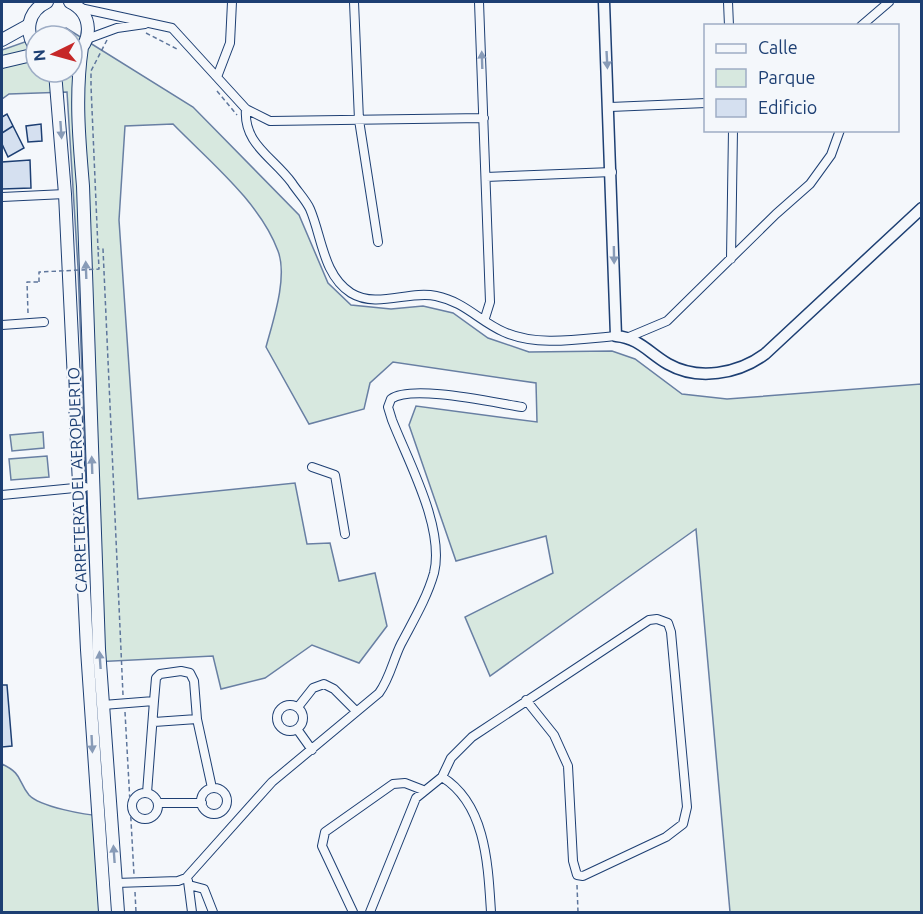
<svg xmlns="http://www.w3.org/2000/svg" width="923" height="914" viewBox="0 0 923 914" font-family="Ubuntu,sans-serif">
	<rect width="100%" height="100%" fill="#f4f7fb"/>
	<path fill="#d7e8df" stroke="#687fa3" stroke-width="1.5" d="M66 28 193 107 299 215 328 283 351 305 391 309 423 306 453 313 488 338 529 352 612 351 635 359 682 394 727 399 921 384V912H730L696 529 490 676 465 617 553 573 546 536 456 561 409 425 416 406 537 422 536 383 393 362 370 383 364 409 309 424 266 347C273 321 288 277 278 251 260 202 209 161 173 124L125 126 119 220 138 499 295 483 307 544 330 543 339 581 375 573 387 626 359 663 312 645 265 678 221 689 213 656 93 662 78 268 67 92 9 94 2 99V50L36 38V72H72V36H43Z
		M43 432 44 448 12 451 10 435Z
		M47 456 49 477 11 480 9 459Z
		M2 764C23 774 17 780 29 795 40 807 86 815 102 816L108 912H2Z"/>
	<path fill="#d5e0f0" stroke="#1d3f73" stroke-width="1.5" d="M7 114 13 126 2 133V117Z
		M41 124 42 141 28 142 26 126Z
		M13 126 24 148 8 157 2 144V133Z
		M30 160 31 188 2 189V162Z
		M2 685H7L12 746 2 747Z"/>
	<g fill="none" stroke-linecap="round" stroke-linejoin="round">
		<g stroke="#1d3f73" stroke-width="10">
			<path id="minor" d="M354 2 359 120 378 242
				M479 2 490 302 485 318
				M728 2 729 26
				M80 8 172 28 246 109 270 121 484 118
				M861 26 889 2
				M87 39 117 28 145 24
				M217 77 230 43 232 2
				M610 107 706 103
				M246 109C243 144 273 157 292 183 297 191 306 200 310 209 322 237 323 275 351 293 377 309 409 290 436 296 465 302 479 321 504 332 537 347 580 339 616 336
				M486 177 612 172
				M2 197 65 194
				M731 259 733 130
				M2 325 44 322
				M629 337 667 321 776 214 810 184 831 155 840 130
				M312 467 335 475 345 534
				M2 495 85 487
				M277 718a13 13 0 1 1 26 0a13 13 0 1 1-26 0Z
				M103 705 154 701 156 678 160 674 181 671 190 673 194 681 197 719 212 788
				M298 707 313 688 324 684 334 689 356 711
				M154 722 197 719
				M297 729 312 750
				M442 777C486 804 488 865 491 912
				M201 801a13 13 0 1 1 26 0a13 13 0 1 1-26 0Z
				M147 793 154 701
				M132 806a13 13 0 1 1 26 0a13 13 0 1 1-26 0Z
				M158 803H202
				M188 881 192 912
				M116 883 178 881 186 878 272 782 379 693C390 678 393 660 401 644 413 621 427 598 434 573 445 528 408 461 392 420L388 407 391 399C412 384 495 403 522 407
				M189 885 204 889 213 912
				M353 912 322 846 325 832 393 784 405 783 423 790
				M370 912 416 798 442 777 451 758 472 737 649 620 657 619 668 623 671 632 687 807 683 824 666 837 583 876 577 875 573 861 568 766 554 735 526 700"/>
		</g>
		<g stroke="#1d3f73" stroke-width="13">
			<path id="tertiary" d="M604 2 616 336C639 338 649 353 668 364 698 381 738 374 765 354L922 208"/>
		</g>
		<g stroke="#1d3f73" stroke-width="14">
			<path id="secondary" d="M2 40 29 25
				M2 62 36 54"/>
		</g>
		<g stroke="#1d3f73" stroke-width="14">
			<path id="primary" d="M70 2C93 13 94 43 72 56
				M82 47C75 94 79 139 83 186L99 649 118 912
				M36 49C24 31 28 11 47 2
				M55 72 65 194 87 650 105 912"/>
		</g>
		<path stroke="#5e769c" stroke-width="1.5" stroke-dasharray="4.5 3" stroke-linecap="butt" d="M146 33 179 50
			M107 40 91 71V86L98 249H103L123 695
			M217 91 237 115
			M28 313 27 282H39
			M125 712 134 875
			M577 885 578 912
			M135 892 136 912"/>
		<use href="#minor" stroke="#f4f7fb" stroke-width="8"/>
		<use href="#tertiary" stroke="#f4f7fb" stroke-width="10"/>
		<use href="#secondary" stroke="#f4f7fb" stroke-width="12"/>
		<use href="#primary" stroke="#f4f7fb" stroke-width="12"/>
		<path stroke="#5e769c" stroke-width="1.5" stroke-dasharray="4.5 3" stroke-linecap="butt" d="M39 282V272L99 269 98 249"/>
	</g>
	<defs><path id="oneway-solid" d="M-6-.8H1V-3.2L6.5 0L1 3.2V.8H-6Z" transform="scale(1.5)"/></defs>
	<g fill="#889bb7">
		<use href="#oneway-solid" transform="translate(482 60) rotate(-92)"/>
		<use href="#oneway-solid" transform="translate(607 60) rotate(87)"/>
		<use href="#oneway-solid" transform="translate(61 130) rotate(86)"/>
		<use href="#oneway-solid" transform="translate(614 255) rotate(89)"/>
		<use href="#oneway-solid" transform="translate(86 270) rotate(-92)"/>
		<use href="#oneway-solid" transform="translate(92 465) rotate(-92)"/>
		<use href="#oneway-solid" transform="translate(100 660) rotate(-94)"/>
		<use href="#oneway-solid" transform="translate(92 744) rotate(87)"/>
		<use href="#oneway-solid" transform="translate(114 854) rotate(-94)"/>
	</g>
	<g text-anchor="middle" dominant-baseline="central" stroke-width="4.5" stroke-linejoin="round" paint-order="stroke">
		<g font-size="16" fill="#1d3f73" stroke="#f4f7fb">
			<text transform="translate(77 480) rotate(-92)">CARRETERA DEL AEROPUERTO</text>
		</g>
	</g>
	<rect width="923" height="914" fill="none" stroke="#1d3f73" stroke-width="6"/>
	<rect x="704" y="24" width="195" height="108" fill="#f4f7fb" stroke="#9eadc5" stroke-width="1.5"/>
	<rect x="716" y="44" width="30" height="9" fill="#f4f7fb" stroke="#9eadc5" stroke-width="1.5"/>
	<text x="758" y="54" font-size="18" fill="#1d3f73">Calle</text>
	<rect x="716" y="69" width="30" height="18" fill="#d7e8df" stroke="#9eadc5" stroke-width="1.5"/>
	<text x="758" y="84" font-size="18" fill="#1d3f73">Parque</text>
	<rect x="716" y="99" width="30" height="18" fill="#d5e0f0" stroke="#9eadc5" stroke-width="1.5"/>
	<text x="758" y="114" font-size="18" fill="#1d3f73">Edificio</text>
	<g transform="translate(54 54) rotate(265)"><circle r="28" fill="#f4f7fb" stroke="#9eadc5" stroke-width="1.5"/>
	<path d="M0-4.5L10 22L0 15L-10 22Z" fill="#c62828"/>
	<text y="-9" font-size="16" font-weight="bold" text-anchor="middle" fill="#1d3f73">N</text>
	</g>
</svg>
